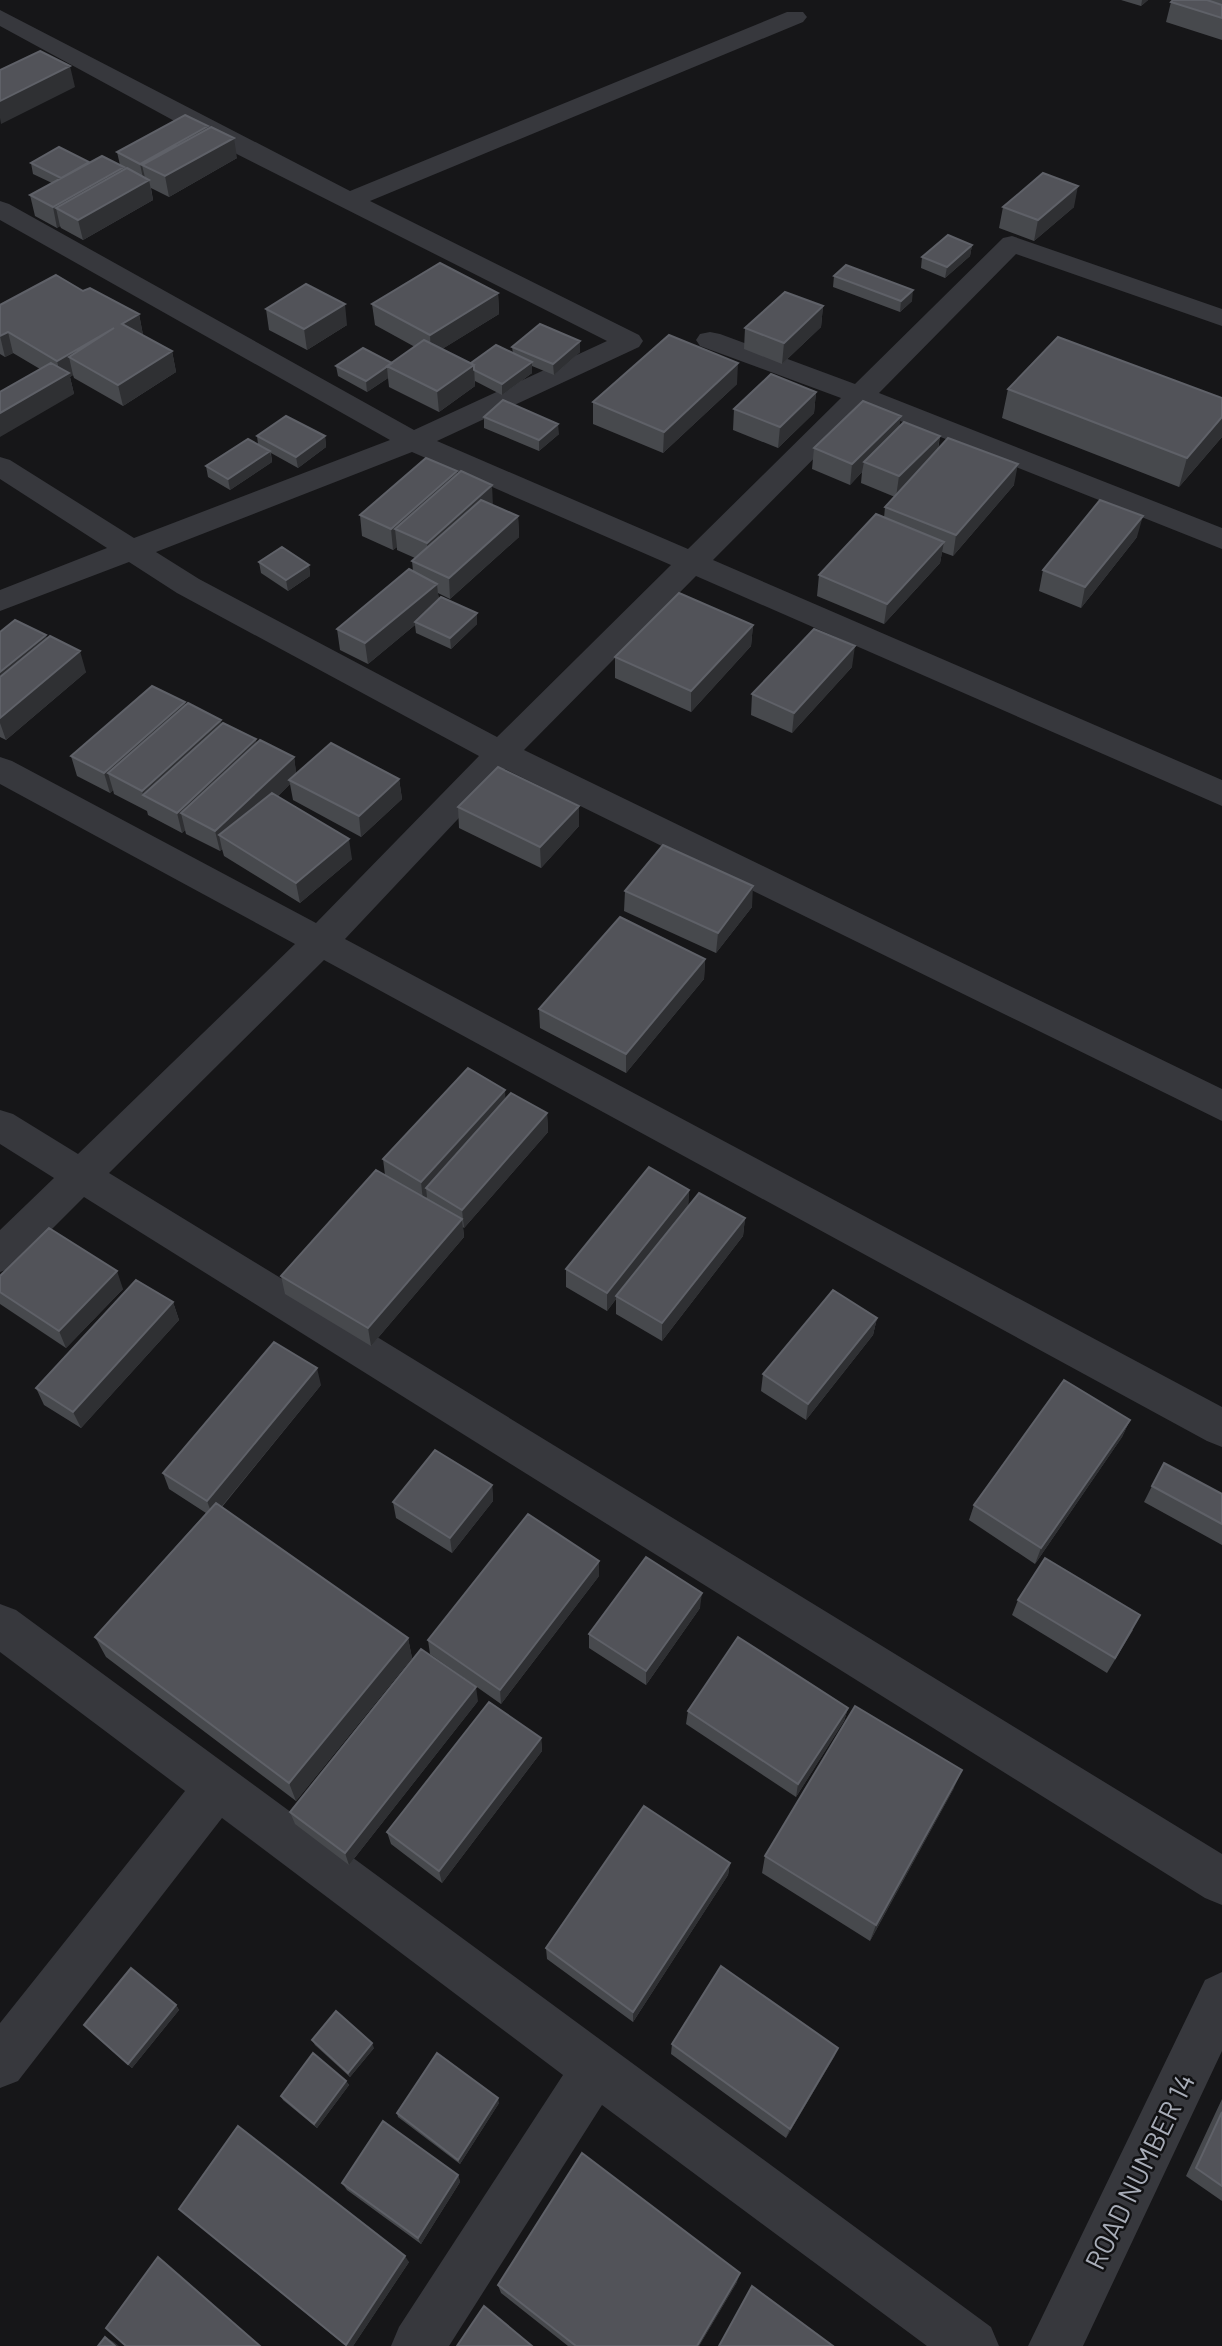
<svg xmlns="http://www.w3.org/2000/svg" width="1222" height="2346" viewBox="0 0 1222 2346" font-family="Barlow,sans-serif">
	<rect width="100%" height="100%" fill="#161618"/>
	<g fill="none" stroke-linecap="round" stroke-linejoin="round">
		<path fill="#37383d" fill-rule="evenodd" d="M0 10 350 191 787 12H803L807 17 803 22 370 201 639 335 643 341 639 347 437 441 688 549 841 398 700 346 696 340 700 334 710 332 720 334 855 384 1003 238 1012 236 1222 309V326L1016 254 879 393 1222 528V549L865 407 713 560 1222 780V806L696 576 524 750 1222 1089V1121L505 769 345 939 1222 1407V1447L1207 1441 324 960 109 1173 1222 1854V1905L1205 1898 84 1197 14 1267 0 1272V1230L54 1178 0 1144V1110L13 1114 78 1154 295 944 0 784V757L12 761 316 923 479 756 177 593 129 562 0 611V590L107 548 0 479V457L10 460 134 538 390 440 0 220V201L9 204 414 430 607 341 213 142 0 26ZM412 452 671 565 497 737 199 579 156 552Z
			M0 1604 16 1610 991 2327 999 2346H927L602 2105 449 2346H391L399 2327 563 2075 222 1818 18 2081 0 2088V2023L185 1791 0 1652Z
			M1222 1972V2051L1083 2346H1028L1205 1980Z"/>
	</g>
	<path fill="#47494d" d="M1121 0H1148L1141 6Z
		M1173 0H1222V40L1166 22 1171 2Z
		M208 128 237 158 169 197 151 188 153 200 83 240 61 228 60 226 57 228 35 216 30 195 52 183 33 174 31 163 89 162 120 165 117 152Z
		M1003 207H1074L1034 241 999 228Z
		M972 245 970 256 945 278 921 268 922 257Z
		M834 276 912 301 900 312 833 287Z
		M83 291 139 314 143 335 172 351 176 372 123 406 74 378 73 375 70 377 74 394 40 369 13 353 5 357 0 354V305Z
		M498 293 499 314 442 349 471 363 513 353 512 347 580 352 554 375 532 366V373L502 395 475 381V386L439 412 389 387 388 378 367 392 338 376 336 366 392 363 415 347 375 325 372 304Z
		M823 306 821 327 782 364 744 349 745 328Z
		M266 309 347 325 307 350 269 330Z
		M737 384 663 453 593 424V402Z
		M1008 389 1222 398V437L1179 487 1002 418Z
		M816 392 814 413 778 448 733 430 734 409Z
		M484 417 559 434 539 451 484 428Z
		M899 427 940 436 938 450 1014 485 953 556 942 552 940 563 884 624 817 596 819 575 884 518 885 507 895 497 861 483 862 472 850 485 812 469 814 448Z
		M257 436H325L326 447 298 468 271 453 272 462 230 490 208 477 206 466 258 444Z
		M457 474 493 505 518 516 519 537 450 599 438 593 439 600 477 613V624L451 649 416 633 415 625 368 664 340 650 337 629 413 571 412 561 415 558 397 550V547L393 550 362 536 360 515Z
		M1137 537 1081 608 1039 591 1043 570Z
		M259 562 309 565 310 576 288 591 261 573Z
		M753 625 751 646 691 712 615 678V657Z
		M0 632 47 638 86 672 6 740 0 737Z
		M852 667 792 733 751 715 752 694Z
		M185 702V706L222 724 257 743 294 757 296 773 399 779 402 799 361 837 293 800 290 784 278 796 352 859 300 903 224 856 222 849 220 851 186 834 185 830 182 833 148 815 147 811 114 794 113 790 110 793 77 776 71 756Z
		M458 807 579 826 541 868 459 828Z
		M625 891 752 907 716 953 624 911Z
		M705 959 704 979 626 1073 540 1028 539 1009Z
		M506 1099 547 1113 548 1132 464 1228 463 1227 464 1237 371 1346 285 1294 281 1276 385 1175 383 1159Z
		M689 1190 688 1207 745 1218 743 1236 662 1341 616 1314V1299L607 1311 566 1287V1269Z
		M0 1276 123 1289 66 1348 0 1304Z
		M173 1302 179 1320 81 1428 44 1405 36 1388Z
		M877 1318 873 1335 806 1420 761 1391 763 1374Z
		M321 1385 222 1507 408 1638 412 1658 296 1801 106 1657 95 1637 206 1513 169 1489 163 1473Z
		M1130 1420 1122 1437 1035 1564 969 1520 974 1505Z
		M492 1485 493 1501 452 1553 396 1518 393 1502Z
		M1152 1486 1222 1494V1545L1144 1502Z
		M599 1576 501 1704 430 1654 428 1640Z
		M1018 1600 1133 1630 1107 1673 1012 1615Z
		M700 1608 646 1685 589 1648V1634Z
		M478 1701 349 1865 295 1824 290 1812Z
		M848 1708 844 1721 796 1797 686 1724 688 1711Z
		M541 1738 542 1751 442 1883 391 1844 387 1832Z
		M954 1788 870 1941 762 1873 765 1856Z
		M730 1863 728 1875 633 2022 547 1959 546 1948Z
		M176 2005 179 2010 132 2068 84 2025Z
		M312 2040 374 2048 350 2077 315 2045Z
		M672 2044 838 2048 834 2057 786 2138 671 2054Z
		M346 2081 349 2085 317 2128 283 2100 281 2096Z
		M1222 2099V2201L1186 2176Z
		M499 2103 460 2164 398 2117 397 2113Z
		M458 2175 460 2182 421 2244 347 2190 342 2183Z
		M179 2209 409 2262 353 2346H346Z
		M737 2282 699 2346H568L501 2293 498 2285Z"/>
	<path fill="#2f3033" d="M1142 0H1148L1141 6Z
		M70 66 75 87 1 124 0 118V101Z
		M208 126 211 146 142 165 146 182 149 180 153 200 83 240 78 220 144 183 140 164Z
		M234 138 237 158 169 197 165 176Z
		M124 167 128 188 56 208 60 226 57 228 53 207Z
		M1078 186 1074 207 1034 241 1038 220Z
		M972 245 970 256 945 278 947 267Z
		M913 290 912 301 900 312 901 301Z
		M498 293 499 314 431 356 430 335Z
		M345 304 347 325 307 350 304 329Z
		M823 306 821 327 782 364 784 343Z
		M139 314 143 335 122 324Z
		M114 328 69 357 73 375 70 377 74 394 0 437V413L61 378 57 361Z
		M8 332 13 353 5 357 0 336Z
		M580 341V352L554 375 553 364Z
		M172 351 176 372 123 406 118 385Z
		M532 362V373L502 395V384Z
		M738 363 737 384 663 453 664 432Z
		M474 365 475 386 439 412 437 391Z
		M387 367 388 378 367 392 366 381Z
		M816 392 814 413 778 448 780 427Z
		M901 416 898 437 864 462 862 472 850 485 852 464Z
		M1222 417V437L1179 487 1187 458Z
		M558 424 559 434 539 451V440Z
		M325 436 326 447 298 468 296 457Z
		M940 436 936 457 896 497 899 476Z
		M270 451 272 462 230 490 228 479Z
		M1018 464 1014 485 953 556 956 535Z
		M457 471 459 492 395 529 397 547 393 550 391 529Z
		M492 485 493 506 429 564 427 543Z
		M518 516 519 537 450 599 449 578Z
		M1143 516 1137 537 1081 608 1085 587Z
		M944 542 940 563 884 624 887 604Z
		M309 565 310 576 288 591 286 580Z
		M437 584 439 605 415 622V625L368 664 365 643Z
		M477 613V624L451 649 450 638Z
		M753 625 751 646 691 712V691Z
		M46 635 52 656 0 698V672Z
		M855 646 852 667 792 733 794 713Z
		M80 651 86 672 6 740 0 723V718Z
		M185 702 189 723 108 773 113 790 110 793 104 773Z
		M221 720 225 740 143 795 147 811 142 791Z
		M256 739 260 760 181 813 185 830 182 833 177 813Z
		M294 757 297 778 289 780 290 784 230 842 219 835 222 849 220 851 215 831Z
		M399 779 402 799 361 837 359 816Z
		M579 806V826L541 868 540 847Z
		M349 839 352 859 300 903 296 883Z
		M753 886 752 907 716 953 718 933Z
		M705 959 704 979 626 1073V1054Z
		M505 1090 506 1109 426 1188 427 1197 423 1201 421 1182Z
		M547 1113 548 1132 464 1228 462 1210Z
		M689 1190 688 1209 616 1296V1299L607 1311V1293Z
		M745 1218 743 1236 662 1341V1323Z
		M462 1219 464 1237 371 1346 368 1328Z
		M117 1271 123 1289 66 1348 59 1331Z
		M173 1302 179 1320 81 1428 73 1412Z
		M877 1318 873 1335 806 1420 808 1404Z
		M317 1368 321 1385 213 1517 207 1501Z
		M1130 1420 1122 1437 1035 1564 1041 1548Z
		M492 1485 493 1501 452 1553 450 1538Z
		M599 1561V1576L501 1704 500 1690Z
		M702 1593 700 1608 646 1685V1671Z
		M408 1638 412 1658 296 1801 289 1783Z
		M476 1687 478 1701 349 1865 345 1853Z
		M848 1708 844 1721 796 1797 798 1784Z
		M541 1738 542 1751 442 1883 439 1871Z
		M962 1770 954 1788 870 1941 876 1925Z
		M730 1863 728 1875 633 2022V2012Z
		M176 2005 179 2010 132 2068 128 2064Z
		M372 2043 374 2048 350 2077 348 2073Z
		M838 2048 834 2057 786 2138 790 2129Z
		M346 2081 349 2085 317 2128 314 2124Z
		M498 2098 499 2103 460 2164 458 2160Z
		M458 2175 460 2182 421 2244 418 2238Z
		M405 2256 409 2262 353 2346H347L346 2345Z
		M740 2273 737 2282 699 2346H697Z
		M105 2337 114 2342 119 2346H115Z"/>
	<path fill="#525359" stroke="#5f6168" stroke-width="2" d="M1173 0H1207L1222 5V18L1171 2Z
		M40 51 70 66 0 101V70Z
		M185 115 208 126 140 164 117 152Z
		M211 127 234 138 165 176 142 165Z
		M59 147 89 162 61 178 31 163Z
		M102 156 124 167 53 207 30 195Z
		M127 168 149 180 78 220 56 208Z
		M1043 173 1078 186 1038 220 1003 207Z
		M948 235 972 245 947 267 922 257Z
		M440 263 498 293 430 335 372 304Z
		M846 265 913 290 901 301 834 276Z
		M56 275 83 291 90 288 139 314 122 324 172 351 118 385 69 357 114 328 57 361 8 332 0 336V305Z
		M306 284 345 304 304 329 266 309Z
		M785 292 823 306 784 343 745 328Z
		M540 324 580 341 553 364 512 347Z
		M669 335 738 363 664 432 593 402Z
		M1058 337 1222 398V417L1187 458 1008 389Z
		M424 340 474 365 437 391 387 366Z
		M496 345 532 362 502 384 474 370V365L471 363Z
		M363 348 392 363 366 381 336 366Z
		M51 363 69 373 0 413V392Z
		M771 374 816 392 780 427 734 409Z
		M503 400 558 424 539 440 484 417Z
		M863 401 901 416 852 464 814 448Z
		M286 416 325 436 296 457 257 436Z
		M904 422 940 436 899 476 864 462Z
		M948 438 1018 464 956 535 885 507Z
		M248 439 270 451 228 479 206 466Z
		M426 458 457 471 391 529 360 515Z
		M461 471 492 485 427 543 395 529Z
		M481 500 518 516 449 578 412 561Z
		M1100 500 1143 516 1085 587 1043 570Z
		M876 514 944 542 887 604 819 575Z
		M282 547 309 565 286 580 259 562Z
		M409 569 437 584 365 643 337 629Z
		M679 593 753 625 691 691 615 657Z
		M441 597 477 613 450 638 415 622Z
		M15 620 46 635 0 672V632Z
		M814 629 855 646 794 713 752 694Z
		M50 636 80 651 0 718V677Z
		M152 686 185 702 104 773 71 756Z
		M188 703 221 720 142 791 108 773Z
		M223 723 256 739 177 813 143 795Z
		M260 740 294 757 215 831 181 813Z
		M331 743 399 779 359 816 289 780Z
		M498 767 579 806 540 847 458 807Z
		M272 793 349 839 296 883 219 835Z
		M663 845 753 886 718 933 625 891Z
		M620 917 705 959 626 1054 539 1009Z
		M468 1068 505 1090 421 1182 383 1159Z
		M511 1093 547 1113 462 1210 426 1188Z
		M649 1167 689 1190 607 1293 566 1269Z
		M376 1170 462 1219 368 1328 281 1276Z
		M699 1193 745 1218 662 1323 616 1296Z
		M49 1228 117 1271 59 1331 0 1292V1276Z
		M136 1280 173 1302 73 1412 36 1388Z
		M833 1290 877 1318 808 1404 763 1374Z
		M274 1342 317 1368 207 1501 163 1473Z
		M1064 1380 1130 1420 1041 1548 974 1505Z
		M435 1450 492 1485 450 1538 393 1502Z
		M1164 1463 1222 1494V1524L1152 1486Z
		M216 1503 408 1638 289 1783 95 1637Z
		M528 1514 599 1561 500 1690 428 1640Z
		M646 1557 702 1593 646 1671 589 1634Z
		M1045 1558 1140 1615 1115 1658 1018 1600Z
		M738 1637 848 1708 798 1784 688 1711Z
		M421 1649 476 1687 345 1853 290 1812Z
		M489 1702 541 1738 439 1871 387 1832Z
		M855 1706 962 1770 876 1925 765 1856Z
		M644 1806 730 1863 633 2012 546 1948Z
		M721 1966 838 2048 790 2129 672 2044Z
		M131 1968 176 2005 128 2064 84 2025Z
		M336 2011 372 2043 348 2073 312 2040Z
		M313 2053 346 2081 314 2124 281 2096Z
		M437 2053 498 2098 458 2160 397 2113Z
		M1222 2112V2186L1196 2168Z
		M383 2121 458 2175 418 2238 342 2183Z
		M238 2126 405 2256 346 2345 179 2209Z
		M582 2153 740 2273 697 2346H576L498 2285Z
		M158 2257 260 2346H126L106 2328Z
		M752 2286 833 2346H719Z
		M484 2306 532 2346H457Z
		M105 2337 115 2346H98Z"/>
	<g text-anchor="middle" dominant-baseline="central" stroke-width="5" stroke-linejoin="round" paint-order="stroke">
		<g font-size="28" fill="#a8adb8" stroke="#111113">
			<text transform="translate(1139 2171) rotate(-64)">ROAD NUMBER 14</text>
		</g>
	</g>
</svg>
